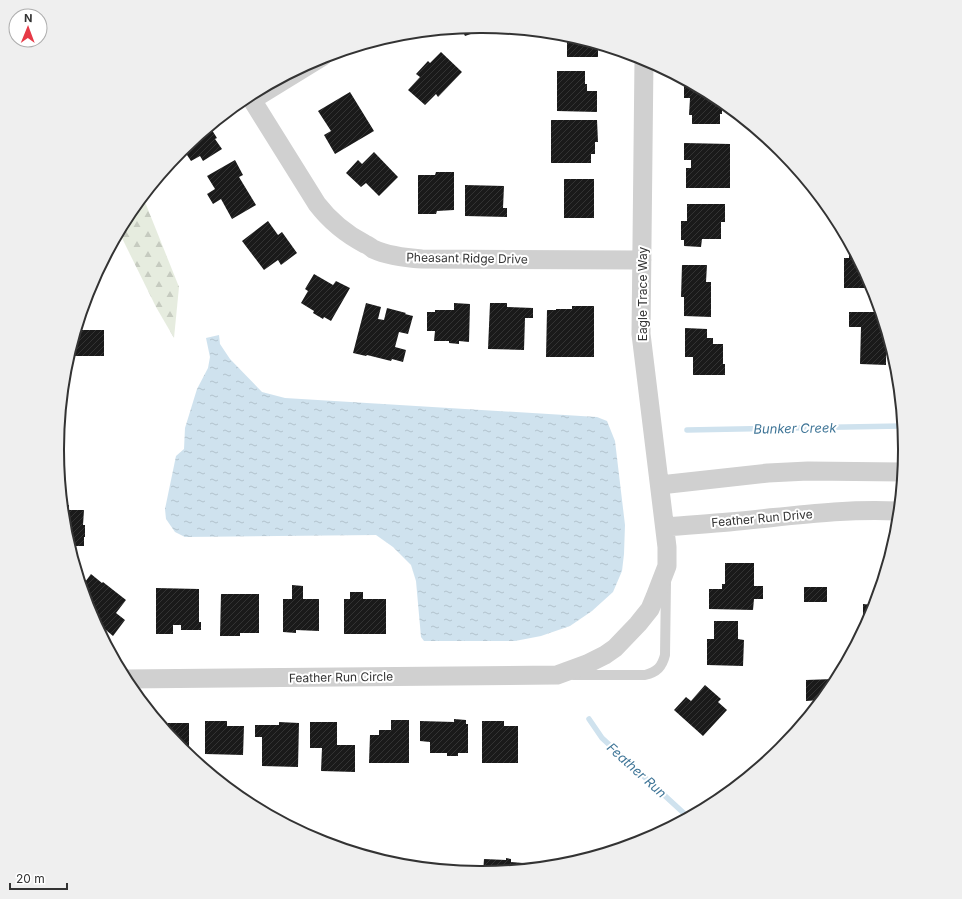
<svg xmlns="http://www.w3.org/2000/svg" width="962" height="899" viewBox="0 0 962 899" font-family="Inter,sans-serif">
	<defs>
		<pattern id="forest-firs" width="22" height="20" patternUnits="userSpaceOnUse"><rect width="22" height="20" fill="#e6ecdf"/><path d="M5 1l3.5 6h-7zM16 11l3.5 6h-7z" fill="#c6cbc0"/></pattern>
		<pattern id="water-ripples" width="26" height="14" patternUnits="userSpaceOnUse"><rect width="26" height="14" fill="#cfe2ee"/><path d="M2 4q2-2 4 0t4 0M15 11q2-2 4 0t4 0" fill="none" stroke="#b2c2cd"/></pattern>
		<pattern id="building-hatch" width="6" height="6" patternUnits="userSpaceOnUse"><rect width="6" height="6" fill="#1a1a1a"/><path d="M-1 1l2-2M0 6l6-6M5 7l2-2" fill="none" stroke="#333"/></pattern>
	</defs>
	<rect width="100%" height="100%" fill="#fff"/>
	<path fill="url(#forest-firs)" d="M143 197 179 287 174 338 156 307 119 232 129 214Z"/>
	<path fill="url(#water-ripples)" d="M219 335 220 344 230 359 262 392 285 398 597 417 607 421 615 441 625 525 624 554 622 571 613 592 592 611 570 626 541 636 515 641H424L421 637 416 581 411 565 393 547 376 535 185 537 175 532 166 519 165 509 176 456 184 449 185 428 197 389 208 368 210 357 206 338Z"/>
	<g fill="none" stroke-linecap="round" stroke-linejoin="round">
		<path stroke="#cfe2ee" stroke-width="5.5" d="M687 430 902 426
			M589 719 602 738 688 817"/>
	</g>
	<path fill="url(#building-hatch)" d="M481 26 491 27 465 36 461 28Z
		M567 35 598 45V57H567Z
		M441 52 462 72 438 97 436 94 425 105 408 90 420 77 416 74 428 61 430 63Z
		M557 71H585V84H587V91H597V112L557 111Z
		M684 80 716 98 722 102V114H720V124H692V115H689L690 98H684Z
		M350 92 374 131 335 154 324 135 331 131 318 111Z
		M551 120H597L598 142H595V154H591V163H551Z
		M210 127 217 138 215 139 222 149 203 161 200 156 191 161 183 149Z
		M684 143 730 144V188H686V168H691V160H684Z
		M374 152 398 177 379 196 366 183 361 187 346 173 358 160 362 164Z
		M235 160 243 175 239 177 256 205 232 219 221 199 213 204 207 194 215 189 207 176Z
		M436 172H454V210L437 211 436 214H418V175H435Z
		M564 179H594V218H564Z
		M465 185 504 186 503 208H507V217L465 216Z
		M687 204H725V222H721V239H702L701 247 684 246V240H681V221H687Z
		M268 221 278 235 282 232 297 253 281 265 278 260 264 270 242 241Z
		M849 244 872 288H844V258H849Z
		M682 265H707L706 282H711V317L684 316V297H681Z
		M314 274 333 285 336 281 350 288 331 321 324 317 323 319 313 313 314 311 301 303 308 291 305 289Z
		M366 303 381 307 378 319 384 320 387 308 406 313 405 314 413 316 408 334 399 332 395 347 406 350 403 362 392 359 391 361 367 355 366 356 353 353Z
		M454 303 470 304 469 342 459 341V344L449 343V341H434L435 331H427V312H435V310H454Z
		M490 303H507V307L533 308V318H525L524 350 488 349Z
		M572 306H594V357H546L547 310H556V309H572Z
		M849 312H880L886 334V365L860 364 861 327H849Z
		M685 328 707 329V338H713V344H723V364H725V375H693V357H685Z
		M77 330H104V356H69Z
		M63 505H69V510H84L83 525H85V537H84V546H70L66 532Z
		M725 563H754V586H763V599H754L753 610 709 609V589H722V584H725Z
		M91 574 102 583 103 582 126 600 116 613 125 620 113 636 94 620 90 611 82 586Z
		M292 585 303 586V599H319V631L296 630V633L283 632V599H292Z
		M804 587H827V602H804Z
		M156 588 199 589V622H201V630H181V625H173V634H156Z
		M350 592H363V599H386V634H344V599H350Z
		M221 594H259V633H240V636H220Z
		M863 604 874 605 872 612 863 629Z
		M714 621H738V639L744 640 743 666 707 665V639H714Z
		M833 679V685L820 700 806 701V680Z
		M705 685 721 699 718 702 727 710 703 736 674 710 686 697 691 701Z
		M454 719 466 720V724H468V753H458V756H447V753H430V742L420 741V721L454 722Z
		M391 720H409V763H369L370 735H379V730H391Z
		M205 721H227V726H244L243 755 205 754Z
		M482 721H504V726H518V763H482Z
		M279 722 299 723 298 767 262 766V737H255V725H279Z
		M310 722H337V745H355V772L321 771 322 748H310Z
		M168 723H189V755L181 749 168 733Z
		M506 858 511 859V862L535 864V868L483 873 484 859 506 860Z
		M383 860H394V864Z
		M417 865H465V871L417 867Z"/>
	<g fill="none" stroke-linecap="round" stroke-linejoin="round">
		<path stroke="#d0d0d0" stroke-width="10" d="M573 675H645C657 672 662 667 665 655L666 582"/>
		<path stroke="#d0d0d0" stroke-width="19" d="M249 95 317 204C330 221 346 234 365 244 368 245 370 247 373 249 386 255 407 258 422 259L642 260
			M252 100 322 57
			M660 485 768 473 808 471 902 472
			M665 527C686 525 707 524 729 522 785 517 842 508 898 511
			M126 679 557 675 587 664 605 655 615 648 638 624 650 609 655 597 667 566V547L641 334 644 59"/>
	</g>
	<g text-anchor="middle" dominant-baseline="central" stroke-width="4" stroke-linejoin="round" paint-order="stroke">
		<g font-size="12" fill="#333" stroke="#fff">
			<text transform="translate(467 258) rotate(1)">Pheasant Ridge Drive</text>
			<text transform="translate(642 294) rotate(-90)">Eagle Trace Way</text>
			<text transform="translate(762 518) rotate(-5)">Feather Run Drive</text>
			<text transform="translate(341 677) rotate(-1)">Feather Run Circle</text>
		</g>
		<g font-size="13" font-style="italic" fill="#3f7597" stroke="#fff">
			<text transform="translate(795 428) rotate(-1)">Bunker Creek</text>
			<text transform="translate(637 770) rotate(42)">Feather Run</text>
		</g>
	</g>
	<path d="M0 0H962V899H0ZM480 33H482A416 416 0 0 1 898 449V450A416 416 0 0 1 482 866H480A416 416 0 0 1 64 450V449A416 416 0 0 1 480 33Z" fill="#efefef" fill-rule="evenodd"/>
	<path fill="none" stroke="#333" stroke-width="2" d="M480 33H482A416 416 0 0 1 898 449V450A416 416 0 0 1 482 866H480A416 416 0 0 1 64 450V449A416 416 0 0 1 480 33Z"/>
	<g transform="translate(28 28) rotate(1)"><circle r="19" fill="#ffffff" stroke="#adadad"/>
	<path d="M0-3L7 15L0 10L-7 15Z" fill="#e63946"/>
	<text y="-6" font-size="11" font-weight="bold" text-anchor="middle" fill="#333333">N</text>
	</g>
	<path d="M10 883v6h57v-6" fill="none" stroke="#333333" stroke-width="2"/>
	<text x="16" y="883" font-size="12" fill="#333333" stroke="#ffffff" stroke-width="3" paint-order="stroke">20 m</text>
</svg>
